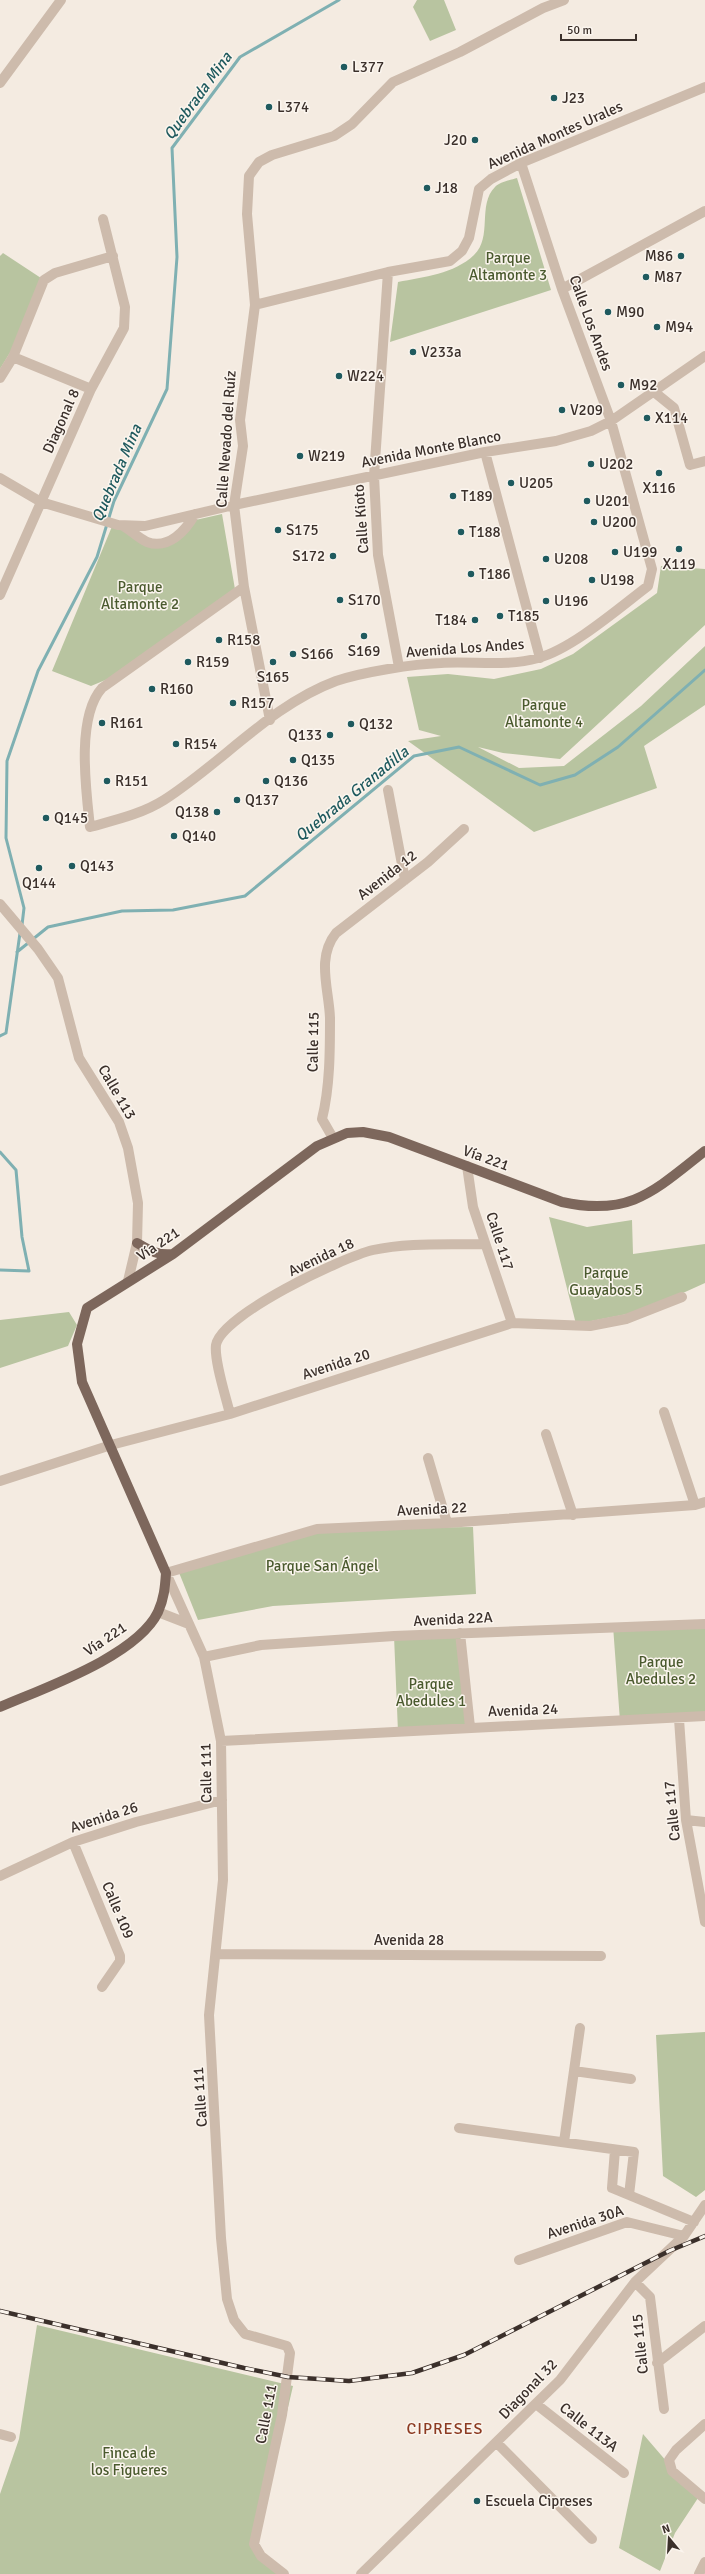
<svg xmlns="http://www.w3.org/2000/svg" width="705" height="2574" viewBox="0 0 705 2574" font-family="Signika,sans-serif">
	<rect width="100%" height="100%" fill="#f4ebe1"/>
	<path fill="#b8c4a0" d="M417 0H444L456 30 430 41 413 7Z
		M517 178 551 290 390 342 398 282C424 277 454 274 474 255 493 237 477 205 495 187 499 182 511 180 517 178Z
		M3 253 44 280 11 351 0 369V256Z
		M222 514 236 595 127 671 91 686 52 671 113 524 148 542H164L191 521Z
		M661 566 705 569V625L560 759 503 753 478 747 519 768 564 766 641 706 705 646V705L644 746 657 788 534 832 408 741 441 736 419 730 407 677 448 674 494 679 541 669 573 654 657 593Z
		M549 1217 587 1227 632 1220 633 1254 705 1244V1283L643 1311 576 1324Z
		M69 1312 77 1325 68 1346 0 1368V1320Z
		M473 1527 476 1594 273 1606 198 1620 178 1570 317 1529Z
		M705 1624V1715L620 1721 613 1626Z
		M460 1633 470 1727 398 1732 394 1636Z
		M705 2032V2190L696 2197 663 2176 656 2035Z
		M37 2325 293 2386 256 2546 288 2574H0V2494L19 2439Z
		M643 2434 698 2498 675 2533 660 2571 619 2548Z"/>
	<g fill="none" stroke-linecap="round" stroke-linejoin="round">
		<path stroke="#7fb0b2" stroke-width="3" d="M22 925 24 908 6 838 7 761 38 671 97 557 114 501 167 389 177 257 172 148 240 57 339 0
			M17 952 48 927 122 911 173 910 245 896 414 756 459 747 540 785 575 775 618 747 705 670
			M0 1036 6 1033 20 933
			M0 1152 16 1170 22 1237 29 1271 0 1270"/>
		<path stroke="#cdbbac" stroke-width="10" d="M0 83 61 0
			M388 272 374 476 378 555 399 667
			M562 289 705 211
			M255 305 388 272 450 261 462 251 469 238 479 189 491 179 521 163 705 87
			M13 357 91 389
			M0 378 13 357 44 280 55 273 113 256
			M653 391 674 408 690 465 705 461
			M485 452 540 658
			M0 478 41 502 118 525 145 526 234 505 485 452 556 441 591 431 611 421 705 356
			M123 526C131 530 138 538 147 542 169 550 186 530 195 514
			M244 587 102 688C76 717 86 790 90 827 115 820 142 814 164 800 222 763 271 705 336 681 363 672 413 664 441 663 474 661 507 667 538 658 572 649 619 608 648 586L652 569 611 421 562 289 521 163
			M0 595 91 389 124 328 125 307 103 219
			M270 720 244 587 234 505 243 446 240 420 255 305 247 214 249 176 259 162 272 155 334 136 352 124 393 82 460 52 543 8 564 0
			M388 790 405 880
			M0 904 38 949 58 978 79 1058 119 1122 128 1148 138 1203 137 1243 128 1281
			M333 1138 322 1119C330 1087 330 1050 330 1018 329 989 316 958 336 933L428 862 464 829
			M467 1166 473 1207 512 1323
			M664 1412 695 1505
			M230 1414C226 1397 214 1361 216 1345 221 1315 343 1257 373 1250 409 1242 448 1245 485 1244
			M546 1434 573 1515
			M428 1458 447 1523
			M0 1481 111 1445 230 1414 512 1323 590 1326 626 1319 682 1297
			M158 1612 189 1624
			M460 1633 470 1727
			M204 1657 261 1645 394 1636 705 1624
			M679 1719 686 1820 705 1922
			M221 1741 705 1716
			M686 1820 705 1822
			M73 1842 120 1956V1961L102 1987
			M0 1876 73 1842 136 1822 222 1800
			M217 1954 601 1956
			M574 2071 631 2079
			M459 2128 634 2152 629 2195
			M564 2142 580 2028
			M615 2150 612 2188 694 2222
			M519 2260 627 2222 684 2236
			M635 2282 650 2297 664 2409
			M657 2363 705 2326
			M536 2404 624 2473
			M705 2424 676 2450 669 2460 672 2471 705 2499
			M0 2434 11 2437
			M497 2443 592 2539
			M284 2574 261 2556 254 2544 282 2415 290 2353 287 2346 245 2334 234 2320 227 2299 221 2238 209 2015 223 1880 221 1741 204 1657 166 1573 317 1529 447 1523 695 1505 705 1502
			M361 2574 560 2380 635 2282 684 2236 705 2205
			M699 2574 705 2562"/>
		<path stroke="#7d675c" stroke-width="10" d="M137 1243C149 1250 158 1256 173 1254
			M0 1707C44 1688 137 1656 158 1612 164 1599 165 1587 166 1573L82 1382 77 1344 87 1308 173 1254 317 1146 347 1133 363 1132 389 1137 562 1202C630 1217 654 1191 705 1151"/>
		<g stroke="#3b302b" stroke-width="4.5">
			<path id="rail" d="M0 2311 244 2368 288 2377 349 2381 412 2373 464 2355 669 2251 705 2236"/>
		</g>
		<use href="#rail" stroke="#fbf5ee" stroke-width="3" stroke-dasharray="9" stroke-linecap="butt"/>
	</g>
	<g fill="#1f5a5e" stroke="#fbf5ee" stroke-width="1.5">
		<circle cx="344" cy="67" r="4"/>
		<circle cx="554" cy="98" r="4"/>
		<circle cx="269" cy="107" r="4"/>
		<circle cx="475" cy="140" r="4"/>
		<circle cx="427" cy="188" r="4"/>
		<circle cx="681" cy="256" r="4"/>
		<circle cx="646" cy="277" r="4"/>
		<circle cx="608" cy="312" r="4"/>
		<circle cx="657" cy="327" r="4"/>
		<circle cx="413" cy="352" r="4"/>
		<circle cx="339" cy="376" r="4"/>
		<circle cx="621" cy="385" r="4"/>
		<circle cx="562" cy="410" r="4"/>
		<circle cx="647" cy="418" r="4"/>
		<circle cx="300" cy="456" r="4"/>
		<circle cx="591" cy="464" r="4"/>
		<circle cx="659" cy="473" r="4"/>
		<circle cx="511" cy="483" r="4"/>
		<circle cx="453" cy="496" r="4"/>
		<circle cx="587" cy="501" r="4"/>
		<circle cx="594" cy="522" r="4"/>
		<circle cx="278" cy="530" r="4"/>
		<circle cx="461" cy="532" r="4"/>
		<circle cx="679" cy="549" r="4"/>
		<circle cx="615" cy="552" r="4"/>
		<circle cx="333" cy="556" r="4"/>
		<circle cx="546" cy="559" r="4"/>
		<circle cx="471" cy="574" r="4"/>
		<circle cx="592" cy="580" r="4"/>
		<circle cx="340" cy="600" r="4"/>
		<circle cx="546" cy="601" r="4"/>
		<circle cx="500" cy="616" r="4"/>
		<circle cx="475" cy="620" r="4"/>
		<circle cx="364" cy="636" r="4"/>
		<circle cx="219" cy="640" r="4"/>
		<circle cx="293" cy="654" r="4"/>
		<circle cx="188" cy="662" r="4"/>
		<circle cx="273" cy="662" r="4"/>
		<circle cx="152" cy="689" r="4"/>
		<circle cx="233" cy="703" r="4"/>
		<circle cx="102" cy="723" r="4"/>
		<circle cx="351" cy="724" r="4"/>
		<circle cx="330" cy="735" r="4"/>
		<circle cx="176" cy="744" r="4"/>
		<circle cx="293" cy="760" r="4"/>
		<circle cx="107" cy="781" r="4"/>
		<circle cx="266" cy="781" r="4"/>
		<circle cx="237" cy="800" r="4"/>
		<circle cx="217" cy="812" r="4"/>
		<circle cx="46" cy="818" r="4"/>
		<circle cx="174" cy="836" r="4"/>
		<circle cx="72" cy="866" r="4"/>
		<circle cx="39" cy="868" r="4"/>
		<circle cx="477" cy="2501" r="4"/>
	</g>
	<g text-anchor="middle" dominant-baseline="central" stroke-width="3" stroke-linejoin="round" paint-order="stroke">
		<g font-size="15" fill="#3b302b" stroke="#fbf5ee" text-anchor="start">
			<text x="352" y="67">L377</text>
			<text x="562" y="98">J23</text>
			<text x="277" y="107">L374</text>
			<text x="467" y="140" text-anchor="end">J20</text>
			<text x="435" y="188">J18</text>
			<text x="673" y="256" text-anchor="end">M86</text>
			<text x="654" y="277">M87</text>
			<text x="616" y="312">M90</text>
			<text x="665" y="327">M94</text>
			<text x="421" y="352">V233a</text>
			<text x="347" y="376">W224</text>
			<text x="629" y="385">M92</text>
			<text x="570" y="410">V209</text>
			<text x="655" y="418">X114</text>
			<text x="308" y="456">W219</text>
			<text x="599" y="464">U202</text>
			<text x="519" y="483">U205</text>
			<text x="659" y="488" text-anchor="middle">X116</text>
			<text x="461" y="496">T189</text>
			<text x="595" y="501">U201</text>
			<text x="602" y="522">U200</text>
			<text x="286" y="530">S175</text>
			<text x="469" y="532">T188</text>
			<text x="623" y="552">U199</text>
			<text x="325" y="556" text-anchor="end">S172</text>
			<text x="554" y="559">U208</text>
			<text x="679" y="564" text-anchor="middle">X119</text>
			<text x="479" y="574">T186</text>
			<text x="600" y="580">U198</text>
			<text x="348" y="600">S170</text>
			<text x="554" y="601">U196</text>
			<text x="508" y="616">T185</text>
			<text x="467" y="620" text-anchor="end">T184</text>
			<text x="227" y="640">R158</text>
			<text x="364" y="651" text-anchor="middle">S169</text>
			<text x="301" y="654">S166</text>
			<text x="196" y="662">R159</text>
			<text x="273" y="677" text-anchor="middle">S165</text>
			<text x="160" y="689">R160</text>
			<text x="241" y="703">R157</text>
			<text x="110" y="723">R161</text>
			<text x="359" y="724">Q132</text>
			<text x="322" y="735" text-anchor="end">Q133</text>
			<text x="184" y="744">R154</text>
			<text x="301" y="760">Q135</text>
			<text x="115" y="781">R151</text>
			<text x="274" y="781">Q136</text>
			<text x="245" y="800">Q137</text>
			<text x="209" y="812" text-anchor="end">Q138</text>
			<text x="54" y="818">Q145</text>
			<text x="182" y="836">Q140</text>
			<text x="80" y="866">Q143</text>
			<text x="39" y="883" text-anchor="middle">Q144</text>
			<text x="485" y="2501">Escuela Cipreses</text>
		</g>
		<g font-size="15" fill="#3b302b" stroke="#fbf5ee">
			<text transform="translate(555 135) rotate(-24)">Avenida Montes Urales</text>
			<text transform="translate(591 323) rotate(70)">Calle Los Andes</text>
			<text transform="translate(61 421) rotate(-66)">Diagonal 8</text>
			<text transform="translate(226 439) rotate(-86)">Calle Nevado del Ruíz</text>
			<text transform="translate(431 449) rotate(-11)">Avenida Monte Blanco</text>
			<text transform="translate(361 519) rotate(-94)">Calle Kioto</text>
			<text transform="translate(465 648) rotate(-4)">Avenida Los Andes</text>
			<text transform="translate(387 875) rotate(-38)">Avenida 12</text>
			<text transform="translate(313 1042) rotate(-89)">Calle 115</text>
			<text transform="translate(117 1092) rotate(60)">Calle 113</text>
			<text transform="translate(486 1158) rotate(20)">Vía 221</text>
			<text transform="translate(500 1241) rotate(72)">Calle 117</text>
			<text transform="translate(158 1244) rotate(-34)">Vía 221</text>
			<text transform="translate(321 1257) rotate(-25)">Avenida 18</text>
			<text transform="translate(336 1364) rotate(-18)">Avenida 20</text>
			<text transform="translate(432 1509) rotate(-3)">Avenida 22</text>
			<text transform="translate(453 1619) rotate(-3)">Avenida 22A</text>
			<text transform="translate(105 1639) rotate(-34)">Vía 221</text>
			<text transform="translate(523 1710) rotate(-2)">Avenida 24</text>
			<text transform="translate(206 1773) rotate(-91)">Calle 111</text>
			<text transform="translate(672 1811) rotate(-96)">Calle 117</text>
			<text transform="translate(104 1817) rotate(-18)">Avenida 26</text>
			<text transform="translate(118 1910) rotate(67)">Calle 109</text>
			<text x="409" y="1940">Avenida 28</text>
			<text transform="translate(200 2097) rotate(-94)">Calle 111</text>
			<text transform="translate(585 2222) rotate(-18)">Avenida 30A</text>
			<text transform="translate(640 2344) rotate(-96)">Calle 115</text>
			<text transform="translate(528 2389) rotate(-46)">Diagonal 32</text>
			<text transform="translate(266 2414) rotate(-79)">Calle 111</text>
			<text transform="translate(589 2427) rotate(38)">Calle 113A</text>
		</g>
		<g font-size="15" fill="#4a5a2e" stroke="#fbf5ee">
			<text x="508" y="258">Parque<tspan x="508" dy="17">Altamonte 3</tspan></text>
			<text x="140" y="587">Parque<tspan x="140" dy="17">Altamonte 2</tspan></text>
			<text x="544" y="705">Parque<tspan x="544" dy="17">Altamonte 4</tspan></text>
			<text x="606" y="1273">Parque<tspan x="606" dy="17">Guayabos 5</tspan></text>
			<text x="322" y="1566">Parque San Ángel</text>
			<text x="661" y="1662">Parque<tspan x="661" dy="17">Abedules 2</tspan></text>
			<text x="431" y="1684">Parque<tspan x="431" dy="17">Abedules 1</tspan></text>
			<text x="129" y="2453">Finca de<tspan x="129" dy="17">los Figueres</tspan></text>
		</g>
		<g font-size="16" font-style="italic" fill="#1f5a5e" stroke="#fbf5ee">
			<text transform="translate(198 96) rotate(-54)">Quebrada Mina</text>
			<text transform="translate(117 473) rotate(-67)">Quebrada Mina</text>
			<text transform="translate(352 794) rotate(-39)">Quebrada Granadilla</text>
		</g>
		<g font-size="16" letter-spacing="1" fill="#8c3b22" stroke="#fbf5ee">
			<text x="445" y="2429">CIPRESES</text>
		</g>
	</g>
	<g transform="translate(669 2538) rotate(342)" stroke="#fbf5ee" stroke-width="3" paint-order="stroke">
	<path d="M0-3L7 15L0 10L-7 15Z" fill="#3b302b"/>
	<text y="-6" font-size="11" font-weight="bold" text-anchor="middle" fill="#3b302b">N</text>
	</g>
	<path d="M561 34v6h75v-6" fill="none" stroke="#3b302b" stroke-width="2"/>
	<text x="567" y="34" font-size="12" fill="#3b302b" stroke="#fbf5ee" stroke-width="3" paint-order="stroke">50 m</text>
</svg>
